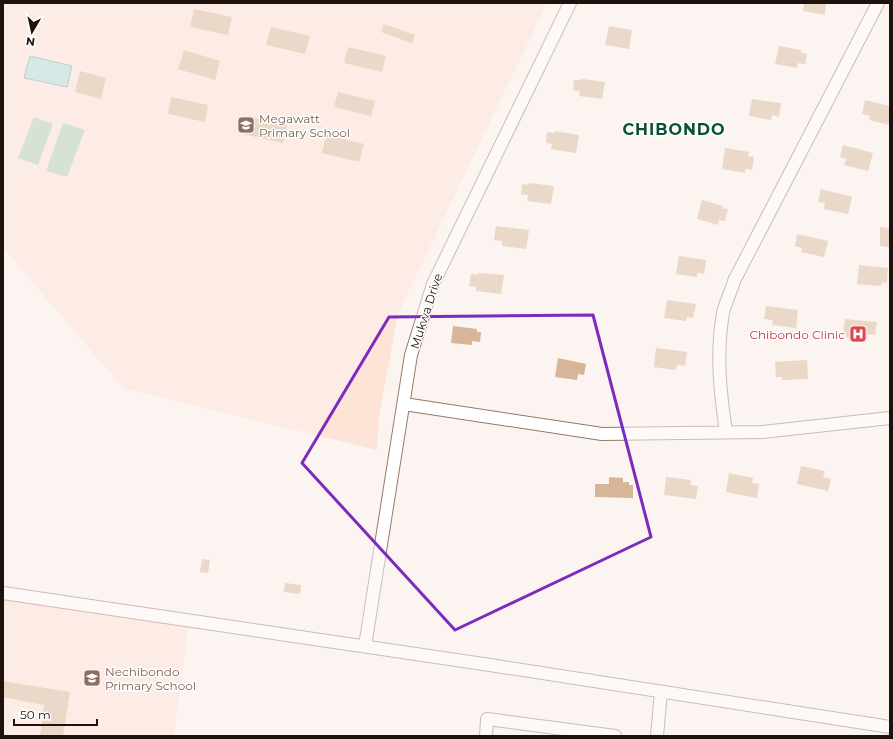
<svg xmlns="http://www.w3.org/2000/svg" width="893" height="739" viewBox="0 0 893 739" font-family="Montserrat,sans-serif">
	<rect width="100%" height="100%" fill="#fcf4f1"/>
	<path fill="#fee3d7" d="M3 3H547L398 314 379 416 377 450 123 388 3 248Z
		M3 593 189 620 174 736H3Z"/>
	<path fill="#a9cdb3" d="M34 117 53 124 38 165 18 158Z
		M63 123 85 130 67 177 46 171Z"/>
	<path fill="#a6dbdc" stroke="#7d9f9e" d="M30 56 72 66 67 87 24 78Z"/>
	<path fill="#d6b598" d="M804 3H826L825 15 803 11Z
		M194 9 232 17 228 35 190 27Z
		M384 24 415 35 412 43 381 32Z
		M609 26 632 30 629 49 605 45Z
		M271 27 310 36 305 54 266 45Z
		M779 46 801 50 800 52 807 54 805 64 798 63 797 68 775 64Z
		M348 47 386 56 382 72 344 63Z
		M184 50 220 61 215 80 178 69Z
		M80 71 106 78 101 99 75 92Z
		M583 79 605 82 602 99 579 96 580 91 573 90 574 80H580Z
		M338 92 375 101 371 116 334 107Z
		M171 97 208 105 205 122 168 114Z
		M752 99 781 103 779 117 772 115 771 120 749 116Z
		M865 100 890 106V125L869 120 870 116 862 114Z
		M248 116 287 125 283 143 243 134Z
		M555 131 579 135 576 153 551 149 552 144 546 143 547 132 554 133Z
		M326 135 364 144 359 162 322 153Z
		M843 145 873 153 868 171 844 165 846 159 840 157Z
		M725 148 749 152 748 156 754 157 752 170 745 169V173L722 169Z
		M529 183 554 186 551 204 527 201 528 195 521 194 522 184 528 185Z
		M821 189 852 197 848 214 824 209 825 203 818 202Z
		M702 200 723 206 722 208 728 209 725 221 719 220 718 225 697 219Z
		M496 226 529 230 526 249 502 246V241L494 240Z
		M880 227 890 228V247L880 246Z
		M797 234 828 241 824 257 801 252 802 248 795 246Z
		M679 256 706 260 704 274 697 273V277L676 274Z
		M859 265 888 268 887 283 882 282 881 286 857 284Z
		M479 273 504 275 501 294 476 291V287L469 286 471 274 478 275Z
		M667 300 696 304 693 318 687 317 686 321 664 318Z
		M766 306 798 310 796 328 772 325 773 320 764 319Z
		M845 319 877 322 875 335 867 334V339L843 337Z
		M453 326 477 329V332H481L480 342 472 341V345L451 343Z
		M656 348 687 352 685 366 677 365 676 370 654 367Z
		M558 358 586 364 584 375 578 374 577 380 555 377Z
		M807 360 808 379 782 380V377H776L775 362Z
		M801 466 825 471 823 477 831 479 828 491 797 484Z
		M729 473 753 478 752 483 759 484 757 498 726 492Z
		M609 477 623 478V482H629V485H633V498L595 497V484H609Z
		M666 477 691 480 690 485 698 486 696 499 664 495Z
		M202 559 210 560 208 573 200 572Z
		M285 583 301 585 300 594 284 592Z
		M3 681 70 692 63 736H40L44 705 3 697Z"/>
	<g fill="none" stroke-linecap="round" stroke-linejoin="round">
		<g stroke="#987769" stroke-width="14">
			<path id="minor" d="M404 404 602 434 762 432 890 418
				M726 432C720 392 716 353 723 313 725 303 731 292 734 281L878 3
				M3 593 490 665 890 727
				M365 646 411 355 433 284 570 3
				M486 736 487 719 615 736
				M657 736 661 692"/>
		</g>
		<use href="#minor" stroke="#fff" stroke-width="12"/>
	</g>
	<path d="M0 0H893V739H0ZM593 315 651 537 455 630 302 463 389 317Z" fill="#fcf4f1" fill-opacity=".55" fill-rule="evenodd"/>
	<path fill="none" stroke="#7b2cbf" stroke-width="3" stroke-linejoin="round" d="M593 315 651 537 455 630 302 463 389 317Z"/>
	<defs>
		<g id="school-square" transform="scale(0.9)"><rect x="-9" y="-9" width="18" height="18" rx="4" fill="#8d6e63" stroke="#fff"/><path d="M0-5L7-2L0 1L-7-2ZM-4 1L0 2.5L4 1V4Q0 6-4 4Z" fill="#fff"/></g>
		<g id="hospital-square" transform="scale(0.9)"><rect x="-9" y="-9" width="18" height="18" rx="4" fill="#e0444e" stroke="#fff"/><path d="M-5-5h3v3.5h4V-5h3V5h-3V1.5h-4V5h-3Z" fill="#fff"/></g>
	</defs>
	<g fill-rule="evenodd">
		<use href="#school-square" x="246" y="125"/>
		<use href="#hospital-square" x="858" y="334"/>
		<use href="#school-square" x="92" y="678"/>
	</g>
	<g text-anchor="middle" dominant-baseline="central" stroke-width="3" stroke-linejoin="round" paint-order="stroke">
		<g font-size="12" fill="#785e54" stroke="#fff" text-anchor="start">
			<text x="259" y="118">Megawatt<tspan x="259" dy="14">Primary School</tspan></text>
			<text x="105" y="671">Nechibondo<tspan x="105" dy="14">Primary School</tspan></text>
		</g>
		<g font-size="12" fill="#1e120c" stroke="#fff">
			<text transform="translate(426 311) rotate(-72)">Mukwa Drive</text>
		</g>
		<g font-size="12" fill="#be3a42" stroke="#fff" text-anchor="end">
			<text x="845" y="334">Chibondo Clinic</text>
		</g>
		<g font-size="16" font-weight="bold" letter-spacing="1" fill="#085138" stroke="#fff">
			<text x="674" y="129">CHIBONDO</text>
		</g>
	</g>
	<rect width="893" height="739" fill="none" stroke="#1e120c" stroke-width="8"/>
	<g transform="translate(32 32) rotate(189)" stroke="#ffffff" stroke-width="3" paint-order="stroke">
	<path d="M0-3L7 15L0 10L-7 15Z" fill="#1e120c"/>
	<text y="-6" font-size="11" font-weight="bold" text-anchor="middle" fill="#1e120c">N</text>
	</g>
	<path d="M14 719v6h83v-6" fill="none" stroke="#1e120c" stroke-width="2"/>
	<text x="20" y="719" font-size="12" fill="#1e120c" stroke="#ffffff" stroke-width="3" paint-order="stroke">50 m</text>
</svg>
